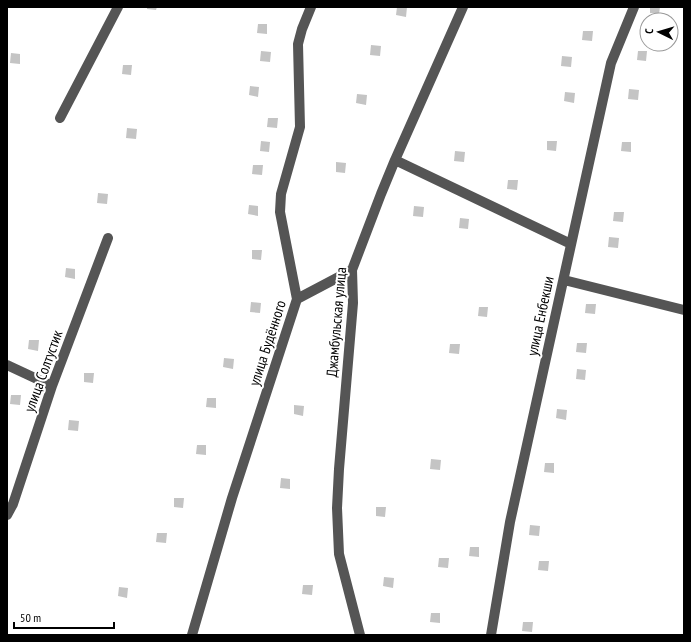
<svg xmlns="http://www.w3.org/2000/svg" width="691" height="642" viewBox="0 0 691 642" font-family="'PT Sans Narrow',sans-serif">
	<rect width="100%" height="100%" fill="#fff"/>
	<path fill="#c4c4c4" d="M147 7H157L156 10 147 9Z
		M397 7H407L406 17 396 15Z
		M650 7H660L659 14 650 13Z
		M258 24H267V34L257 33Z
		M583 31H593L592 41 582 40Z
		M371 45 381 46 380 56 370 55Z
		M261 51 271 52 270 62 260 61Z
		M638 51H647L646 61 637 60Z
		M11 53 20 54V64L10 63Z
		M562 56 572 57 571 67 561 66Z
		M123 65H132L131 75 122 74Z
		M250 86 259 87 258 97 249 95Z
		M629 89 639 90 638 100 628 99Z
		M565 92 575 93 574 103 564 101Z
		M357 94 367 95 366 105 356 103Z
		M268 118H278L277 128 267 127Z
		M127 128 137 129 136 139 126 138Z
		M261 141 270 142 269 152 260 151Z
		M547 141H557L556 151 547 150Z
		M622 142H631V152L621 151Z
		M455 151 465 152 464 162 454 161Z
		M336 162 346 163 345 173 336 172Z
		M253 165H263L262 175 252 174Z
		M508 180H518L517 190 507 189Z
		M98 193 108 194 107 204 97 203Z
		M249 205 258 206V216L248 214Z
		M414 206 424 207 423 217 413 216Z
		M614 212H624L623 222 613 221Z
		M460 218 469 219 468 229 459 228Z
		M609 237 619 238 618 248 608 247Z
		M252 250H262L261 260 252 259Z
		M66 268 75 269V279L65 277Z
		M251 302 261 303 260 313 250 312Z
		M586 304H596L595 314 585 313Z
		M479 307H488L487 317 478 316Z
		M29 340H39L38 351 28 349Z
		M577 343H587L586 353 576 352Z
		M450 344H460L459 354 449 353Z
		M224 358 234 359 233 369 223 367Z
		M577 369 586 370 585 380 576 379Z
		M84 373H94L93 383 84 382Z
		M11 395H21L20 405 10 404Z
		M207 398H216V408L206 407Z
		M294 405 304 406 303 416 294 414Z
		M557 409 567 410 566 420 556 418Z
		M69 420 79 421 78 431 68 430Z
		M197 445H206V455L196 454Z
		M431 459 441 460 440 470 430 469Z
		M545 463H554V473L544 472Z
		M281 478 290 479V489L280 488Z
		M174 498H184L183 508 174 507Z
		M376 507H386L385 517 376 516Z
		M530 525 540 526 539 536 529 535Z
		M157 533H167L166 543 156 542Z
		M470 547H479V557L469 556Z
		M439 558H449L448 568 438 567Z
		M539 561H549L548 571 538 570Z
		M384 577 394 578 393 588 383 586Z
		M303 585H313L312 595 302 594Z
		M119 587 128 588 127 598 118 596Z
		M431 613H440V623L430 622Z
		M523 622H533L532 632 522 631Z"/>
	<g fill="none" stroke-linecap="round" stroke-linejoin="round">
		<path stroke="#555" stroke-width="10" d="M60 118 118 7
			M395 160 571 244
			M564 280 684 310
			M297 299 352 270
			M7 365 52 386
			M7 515 13 504 52 386 108 238
			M192 635 232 498 297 299 280 212 281 194 300 127 298 44 302 29 311 7
			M360 635 339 554 337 508 339 469 353 303 352 270 381 194 395 160 463 7
			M491 635 510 522 611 63 634 7"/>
	</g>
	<g text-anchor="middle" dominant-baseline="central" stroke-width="4" stroke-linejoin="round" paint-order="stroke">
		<g font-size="15" fill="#000" stroke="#fff">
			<text transform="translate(540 316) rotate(-78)">улица Енбекши</text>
			<text transform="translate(336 322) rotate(-85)">Джамбульская улица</text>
			<text transform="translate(267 343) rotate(-72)">улица Будённого</text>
			<text transform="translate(43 371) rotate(-70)">улица Солтустик</text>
		</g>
	</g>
	<rect width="691" height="642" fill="none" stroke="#000000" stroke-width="16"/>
	<g transform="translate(659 32) rotate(275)"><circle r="19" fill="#ffffff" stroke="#999999"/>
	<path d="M0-3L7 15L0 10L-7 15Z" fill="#000000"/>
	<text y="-6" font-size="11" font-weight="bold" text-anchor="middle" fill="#000000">С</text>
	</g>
	<path d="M14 622v6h100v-6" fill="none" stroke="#000000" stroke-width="2"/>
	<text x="20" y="622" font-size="12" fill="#000000" stroke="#ffffff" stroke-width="3" paint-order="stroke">50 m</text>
</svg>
